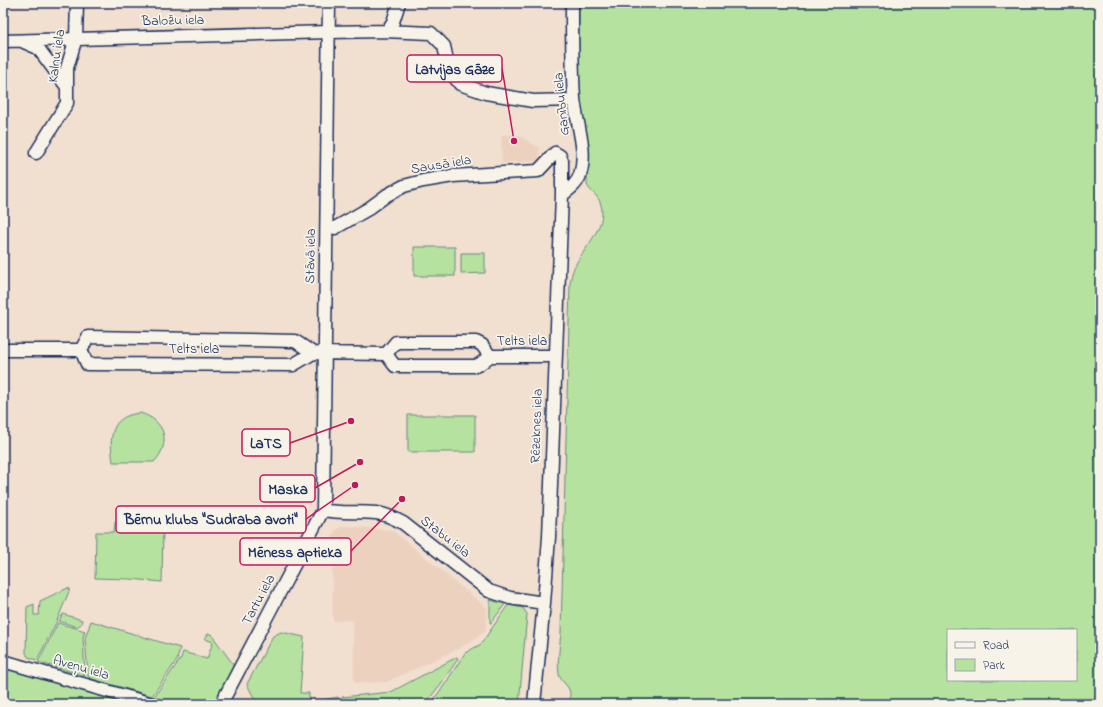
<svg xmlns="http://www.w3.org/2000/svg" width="1103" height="707" viewBox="0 0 1103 707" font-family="'Indie Flower',sans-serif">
	<rect width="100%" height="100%" fill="#f1dfd0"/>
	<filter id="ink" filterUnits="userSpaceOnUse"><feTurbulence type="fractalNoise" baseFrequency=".025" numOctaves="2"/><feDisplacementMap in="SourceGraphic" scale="8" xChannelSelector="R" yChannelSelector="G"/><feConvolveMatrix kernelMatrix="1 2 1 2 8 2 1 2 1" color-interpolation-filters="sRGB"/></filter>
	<g filter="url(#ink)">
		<path fill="#edd1bf" d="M501 135H517L540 148 539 161 502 163Z
			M343 526 392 530 487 608 486 631 462 647 386 682 354 683 353 620 333 621 332 539 335 530Z"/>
		<path fill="#b6e2a0" stroke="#68887f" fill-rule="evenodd" d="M579 3H1100V704H563C566 701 570 699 570 695 571 686 560 682 559 674 557 660 560 646 561 633L570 283C571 278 572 272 574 268 583 248 607 228 601 205 598 194 591 193 587 185L588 154 579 103ZM948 630H1076V680H948Z
			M414 247H455V276H414Z
			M461 253H485V273L461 274Z
			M140 413C165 420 172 443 154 462H113C109 437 110 416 140 413Z
			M408 415H475V452H408Z
			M115 522 163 523 162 582 131 579 95 578 96 532H114Z
			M68 588 70 589 56 623 37 660 28 657 26 653 27 607 34 604V615H39L40 601Z
			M490 600 505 604 491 623H490Z
			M508 605 523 608 527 614 519 704H430L443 687 465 653 481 644Z
			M63 614 82 620 81 624 77 627 59 621Z
			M91 621 180 648 177 660 152 696 89 678 88 676 85 638Z
			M58 623 85 631 83 637 85 676 38 662Z
			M281 632 304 637 300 693H309V704H257L247 684 273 636Z
			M208 634H211L233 664V668L214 704H179L154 697 181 658 183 652 207 659 213 642 205 639Z
			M457 657 458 659 440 685 425 704H343L342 697 391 692Z
			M3 666 131 704H3Z
			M338 697 339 704H317L322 700Z"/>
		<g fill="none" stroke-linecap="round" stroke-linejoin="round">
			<g stroke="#1b2f5e" stroke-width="15">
				<path id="minor" d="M387 31 393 22 399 3
					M3 41 329 32 384 31 431 33 444 46 449 70 460 84 486 93 533 101 574 100
					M24 42 38 48 67 87
					M36 153 67 103V68L76 38 77 3
					M562 195C570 189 577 184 580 175 588 150 576 123 574 98 572 67 572 35 572 3
					M335 228 368 209 387 195 404 186 423 181 453 176 538 171 555 153 560 156 562 161V195L549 537 544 603 534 704
					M3 350H81
					M81 350 87 364 293 365 313 353 386 354
					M81 350 88 337 295 341 313 353
					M386 354 395 366H475L480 364 490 356H555
					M386 354 396 342H476L482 345 490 356
					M323 510C342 514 358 511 376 513 386 514 394 518 403 523L489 591 510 598 544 603
					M3 661 152 704
					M221 704 323 510 329 3"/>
			</g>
			<use href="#minor" stroke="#f7f3e8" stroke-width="12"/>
		</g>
	</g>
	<g text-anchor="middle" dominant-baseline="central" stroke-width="3.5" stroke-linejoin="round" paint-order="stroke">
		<g font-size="14" fill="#1b2f5e" stroke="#f7f3e8">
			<text transform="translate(173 21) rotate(-1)">Baložu iela</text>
			<text transform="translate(57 56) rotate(-82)">Kalnu iela</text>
			<text transform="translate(562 104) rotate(-96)">Ganību iela</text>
			<text transform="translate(441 165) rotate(-9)">Sausā iela</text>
			<text transform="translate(311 256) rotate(-89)">Stāvā iela</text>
			<text x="522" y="341">Telts iela</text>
			<text x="194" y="349">Telts iela</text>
			<text transform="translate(537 426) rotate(-88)">Rēzeknes iela</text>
			<text transform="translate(445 537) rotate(38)">Stabu iela</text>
			<text transform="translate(259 600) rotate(-62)">Tartu iela</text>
			<text transform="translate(81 668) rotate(16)">Aveņu iela</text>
		</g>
	</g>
	<path fill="none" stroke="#c2185b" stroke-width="1.5" d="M514 141L502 68M351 421L290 443M360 462L315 488M355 485L306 519M402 499L351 551"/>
	<g fill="#c2185b" stroke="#f7f3e8" stroke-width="1.5">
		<circle cx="514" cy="141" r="4"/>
		<circle cx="351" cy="421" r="4"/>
		<circle cx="360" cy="462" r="4"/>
		<circle cx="355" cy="485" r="4"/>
		<circle cx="402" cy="499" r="4"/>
	</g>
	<g fill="#f7f3e8" stroke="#c2185b" stroke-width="1.5">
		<rect x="407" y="55" width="95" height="27" rx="4"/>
		<rect x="242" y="429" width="48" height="27" rx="4"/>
		<rect x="260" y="475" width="55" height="27" rx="4"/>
		<rect x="116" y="506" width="190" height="27" rx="4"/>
		<rect x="240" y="538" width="111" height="27" rx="4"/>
	</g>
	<g font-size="15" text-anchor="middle" font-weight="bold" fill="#1b2f5e">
		<text x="455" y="74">Latvijas Gāze</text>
		<text x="266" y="448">LaTS</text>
		<text x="288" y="494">Maska</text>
		<text x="211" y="524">Bērnu klubs "Sudraba avoti"</text>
		<text x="295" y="557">Mēness aptieka</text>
	</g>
	<rect width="1103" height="707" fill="none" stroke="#f7f3e8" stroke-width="16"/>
	<rect x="8" y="8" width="1087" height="691" fill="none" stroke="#1b2f5e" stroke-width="1.5" filter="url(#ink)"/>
	<rect x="947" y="629" width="130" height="52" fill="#f7f3e8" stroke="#9fa5b1"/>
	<rect x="955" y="642" width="20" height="6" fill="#f7f3e8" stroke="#9fa5b1"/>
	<text x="983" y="649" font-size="12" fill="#1b2f5e">Road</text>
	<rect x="955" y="659" width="20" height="12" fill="#b6e2a0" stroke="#9fa5b1"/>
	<text x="983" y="669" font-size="12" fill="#1b2f5e">Park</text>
</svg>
